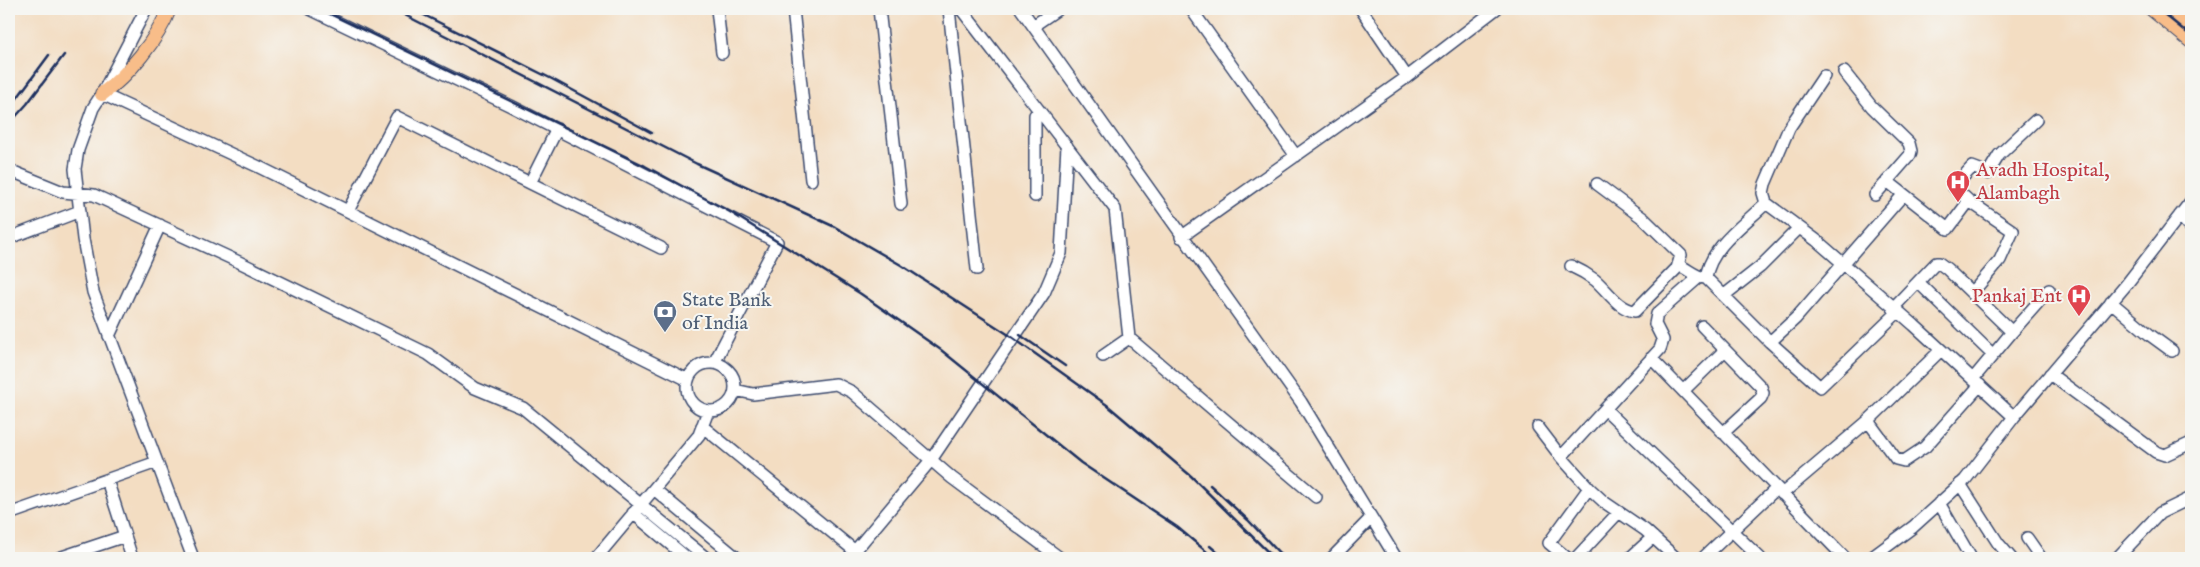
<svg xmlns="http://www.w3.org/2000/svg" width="2200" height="567" viewBox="0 0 2200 567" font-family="'IM FELL English',serif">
	<rect width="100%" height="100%" fill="#f6f6f2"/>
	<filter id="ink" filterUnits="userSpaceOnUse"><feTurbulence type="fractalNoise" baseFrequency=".02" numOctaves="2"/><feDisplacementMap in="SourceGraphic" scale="10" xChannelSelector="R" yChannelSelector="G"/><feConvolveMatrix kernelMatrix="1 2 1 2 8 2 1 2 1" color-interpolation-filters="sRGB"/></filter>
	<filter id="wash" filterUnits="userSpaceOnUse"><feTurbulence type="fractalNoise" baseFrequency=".0096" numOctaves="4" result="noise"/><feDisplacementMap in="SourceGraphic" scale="20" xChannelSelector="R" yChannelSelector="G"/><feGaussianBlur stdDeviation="1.12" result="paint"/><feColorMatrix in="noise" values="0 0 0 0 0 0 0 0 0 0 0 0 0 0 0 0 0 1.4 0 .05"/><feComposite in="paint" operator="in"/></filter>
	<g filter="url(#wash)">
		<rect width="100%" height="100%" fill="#f3ddc2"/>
	</g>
	<g filter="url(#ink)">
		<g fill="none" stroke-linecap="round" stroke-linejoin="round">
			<g stroke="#3b496d" stroke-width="14">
				<path id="minor" d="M146 9 102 94 93 108 78 150 75 169 83 239 93 292 193 558
					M310 9 511 106 777 242 714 363
					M717 9 722 53
					M793 9 811 180
					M879 9 901 204
					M949 9 977 269
					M961 9 1115 209 1129 338 1316 497
					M1021 9 1301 402 1396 558
					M1191 9 1296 156
					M1361 9 1407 77
					M1033 26 1058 9
					M1844 72 1872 107 1909 143 1911 151 1910 155 1875 195
					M1824 76 1789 128 1765 184 1763 193 1766 203 1816 240 1914 325 2014 417
					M102 94 259 167 688 380
					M9 170 63 192 94 195 239 262 428 354 475 388 523 408 706 558
					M1887 181 1948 229 1969 201
					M530 183 557 129
					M1035 196V115L1039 110
					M1766 203C1745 224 1710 247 1706 278L1770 342 1820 387 1898 312
					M348 211 397 117 661 248
					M2180 215 2191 229
					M1181 237 1407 77 1496 9
					M9 238 80 211
					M1678 265C1687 268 1695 277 1705 278
					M1571 266C1580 270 1587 274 1595 280 1608 291 1618 309 1635 311L1677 268 1681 255 1644 219 1597 184
					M1918 282 1993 355
					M1727 293 1760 267 1799 228
					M1972 293 2000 260 2013 231 1969 201 1954 187 1972 167 1988 173 1999 155 2036 120
					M2111 302 2150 335 2172 351
					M1893 308 1936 263H1939L1947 269 2012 332 1973 379
					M1702 326 1761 387 1763 393 1761 398 1723 433
					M2012 332 2049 290
					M109 336 160 225
					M1770 342 1796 318 1903 195
					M1103 356 1129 338
					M1651 358 1777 488
					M687 387a24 24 0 1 1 48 0a24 24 0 1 1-48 0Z
					M2050 374 2156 452 2165 455 2191 443
					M735 390 753 394 836 384 852 392 952 478 1060 558
					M1683 391 1725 350
					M1605 409 1660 349 1663 340 1655 324 1657 314 1699 277
					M1868 421 1896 459 1904 461 1925 447 1980 385
					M702 426 855 551
					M1538 427 1561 457 1605 409 1760 558
					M1561 457 1589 488 1604 502 1645 530 1676 558
					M1960 484 1998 543 2011 558
					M654 489 737 558
					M1782 494 1868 421 1941 350
					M1939 503 1971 558
					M633 513 687 558
					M9 514 157 462
					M125 536 132 558
					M2027 538 2041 558
					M59 558 125 536 107 480
					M596 558 699 435 708 411
					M849 558 931 460 1044 293 1061 253 1067 146
					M1332 558 1371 518
					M1567 558 1549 543 1589 488
					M1576 558 1619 512
					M1630 558 1653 537
					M1703 558 1777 488 1845 558
					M1871 558 1913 527 1965 480 2014 417 2126 285 2191 201
					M2117 558 2160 513 2191 498"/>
			</g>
			<g stroke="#3b496d" stroke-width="16">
				<path id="major" d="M2152 9 2191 41
					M2171 9 2191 25
					M102 94C128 75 158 39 169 9"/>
			</g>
			<use href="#minor" stroke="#fff" stroke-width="11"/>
			<use href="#major" stroke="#f8bd89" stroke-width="14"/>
			<path stroke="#1b2f5e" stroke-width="2.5" d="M320 9 645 166 730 212 861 294 941 350 1081 463 1177 527 1214 558
				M393 9 697 164 835 227 901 265 1009 335 1107 405 1191 476 1274 558
				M412 9 552 79 652 133
				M2158 9 2191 36
				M9 109 49 55
				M9 124 27 104 64 55
				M1020 335 1065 366
				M1210 485 1248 520 1284 558
				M1210 546 1224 558"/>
		</g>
	</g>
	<defs>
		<g id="hospital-pin" transform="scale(1.25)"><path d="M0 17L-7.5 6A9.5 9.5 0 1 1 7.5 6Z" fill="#e0444e" stroke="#f6f6f2"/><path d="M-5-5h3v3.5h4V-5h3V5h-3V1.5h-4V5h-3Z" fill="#fff"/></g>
		<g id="bank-pin" transform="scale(1.25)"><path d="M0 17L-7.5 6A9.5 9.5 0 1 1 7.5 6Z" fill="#5c6f8a" stroke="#f6f6f2"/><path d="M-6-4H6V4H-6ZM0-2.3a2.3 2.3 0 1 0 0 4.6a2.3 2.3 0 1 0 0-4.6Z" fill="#fff"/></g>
	</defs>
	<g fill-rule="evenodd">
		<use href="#hospital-pin" x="1958" y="182"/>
		<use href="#hospital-pin" x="2079" y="296"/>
		<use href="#bank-pin" x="665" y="312"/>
	</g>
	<g text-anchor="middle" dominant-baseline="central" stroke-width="4" stroke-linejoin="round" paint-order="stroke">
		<g font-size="20" fill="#be3a42" stroke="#f6f6f2" text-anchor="start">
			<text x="1976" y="170">Avadh Hospital,<tspan x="1976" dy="23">Alambagh</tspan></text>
			<text x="2062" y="296" text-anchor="end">Pankaj Ent</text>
		</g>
		<g font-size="20" fill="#4e5e75" stroke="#f6f6f2" text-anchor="start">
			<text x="682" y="300">State Bank<tspan x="682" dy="23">of India</tspan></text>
		</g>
	</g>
	<rect width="2200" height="567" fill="none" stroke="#f6f6f2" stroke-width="30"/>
</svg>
